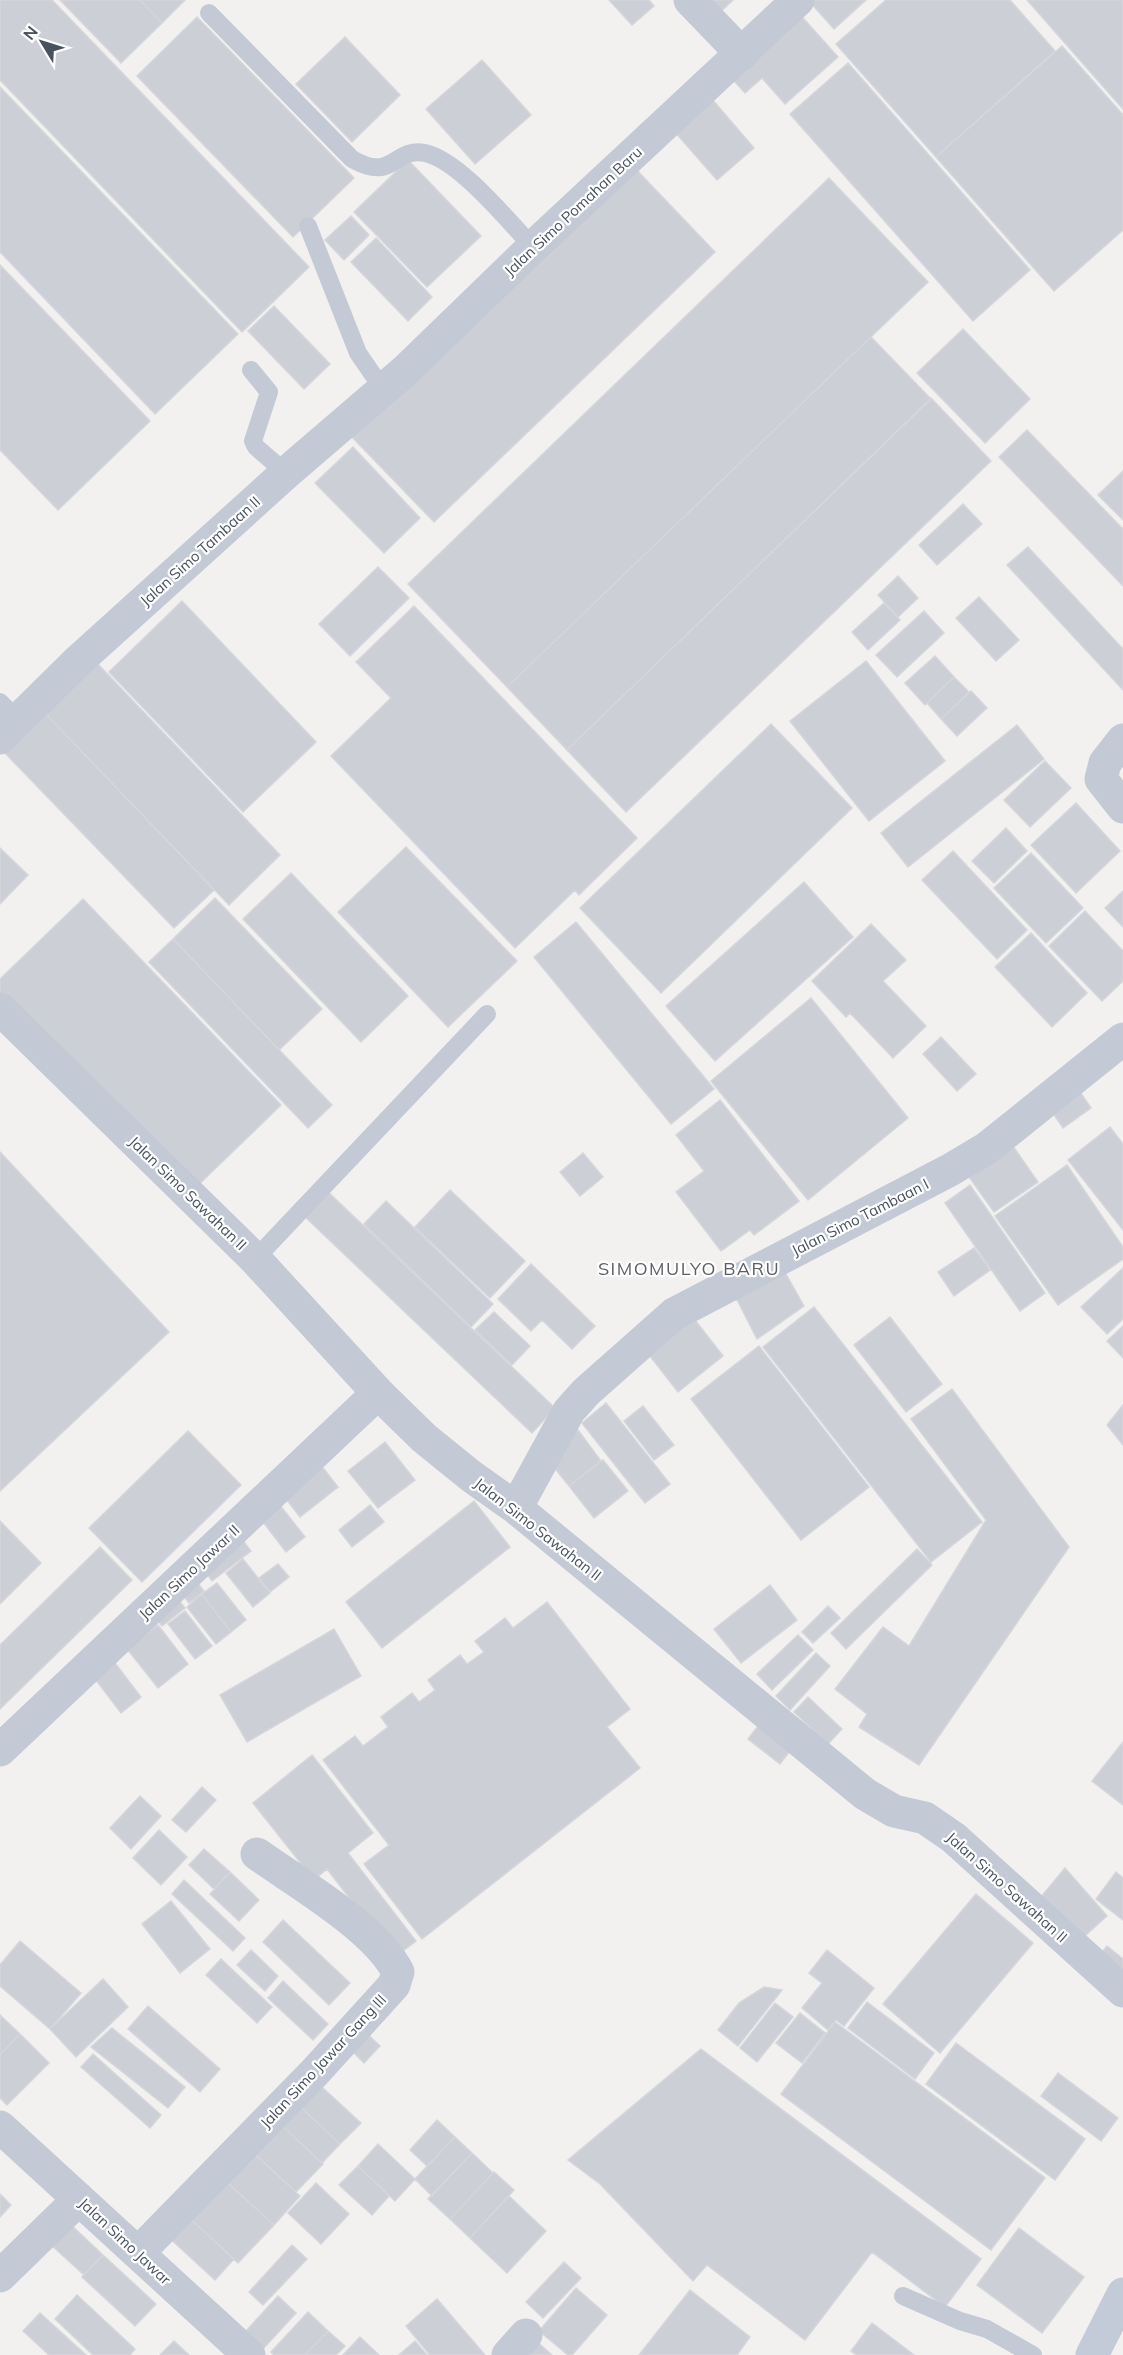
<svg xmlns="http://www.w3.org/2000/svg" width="1123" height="2355" viewBox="0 0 1123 2355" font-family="Mulish,sans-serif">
	<rect width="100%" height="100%" fill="#f3f1f0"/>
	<path fill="#cccfd6" stroke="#d4d6dc" stroke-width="1.5" d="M0 0H52L309 267 242 332 0 80Z
		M60 0H140L162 23 121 63Z
		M140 0H185L162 23Z
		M609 0H649L654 6 632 25Z
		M696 0H733L714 18Z
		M808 0H866L834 29Z
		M886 0H1010L1055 51 936 157 836 44Z
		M1027 0H1123V109Z
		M795 9 838 57 785 104 762 78 745 93 724 70Z
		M197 17 354 178 293 237 137 76Z
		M345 37 400 95 352 142 296 84Z
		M1062 46 1123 115V230L1054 291 936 157Z
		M482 60 531 115 475 164 426 109Z
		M848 63 1030 270 973 321 790 114Z
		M0 87 238 334 155 414 0 252Z
		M711 98 754 148 717 180 674 131Z
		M408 160 481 236 427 287 354 212Z
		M630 163 715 252 434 522 349 434Z
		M829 178 928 282 507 687 408 584Z
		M351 216 369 235 344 260 325 240Z
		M376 238 432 297 408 321 351 262Z
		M0 265 150 421 58 510 0 450Z
		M274 306 330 364 304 389 248 331Z
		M963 329 1030 399 985 443 917 373Z
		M871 337 931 399 567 750 507 687Z
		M931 398 991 461 626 812 567 750Z
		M1027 430 1123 529V586L999 457Z
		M353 447 420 518 384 553 315 483Z
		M1123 471V520L1098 495Z
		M963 504 982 524 937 565 919 545Z
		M1028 547 1123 649V690L1007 565Z
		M378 567 409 598 350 656 319 624Z
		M898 576 918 598 898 617 878 595Z
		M979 597 1019 640 996 661 956 618Z
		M182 601 316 742 243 812 109 672Z
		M884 603 900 620 868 650 852 632Z
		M414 606 637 838 579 895 575 890 515 948 331 756 391 698 356 662Z
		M924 611 944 633 897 677 876 655Z
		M935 656 954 677 925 705 905 683Z
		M95 661 280 855 229 905 43 711Z
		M866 661 945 761 869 821 790 721Z
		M954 677 969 692 941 719 927 703Z
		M971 691 987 708 957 736 941 719Z
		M43 711 214 890 174 928 2 750Z
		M771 724 852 808 661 993 580 908Z
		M1017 725 1044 759 908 867 881 833Z
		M1045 761 1071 788 1030 827 1004 800Z
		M1076 803 1120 851 1076 893 1031 845Z
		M1006 828 1027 851 994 883 972 861Z
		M406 847 517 961 448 1027 338 912Z
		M0 848 28 875 0 904Z
		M953 851 1027 930 997 959 922 880Z
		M1031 853 1083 908 1046 943 994 888Z
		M291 873 408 996 361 1042 243 919Z
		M804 882 853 937 715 1061 666 1006Z
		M1123 891V927L1105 908Z
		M215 898 322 1009 279 1050 173 939Z
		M83 899 281 1105 190 1193 0 995V979Z
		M1085 911 1123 951V981L1102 1001 1049 946Z
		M576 922 714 1089 671 1124 534 957Z
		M871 924 906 960 883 981 926 1026 893 1058 850 1013 846 1017 812 981Z
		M1031 933 1087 993 1052 1027 995 967Z
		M173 939 332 1105 308 1128 149 962Z
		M811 998 908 1118 808 1200 711 1081Z
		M941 1037 976 1074 957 1091 923 1054Z
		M1078 1089 1091 1108 1063 1128 1050 1109Z
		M720 1100 799 1201 754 1235 750 1230 721 1251 676 1192 704 1171 676 1135Z
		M1110 1127 1123 1144V1230L1068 1160Z
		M1008 1139 1038 1182 994 1212 964 1170Z
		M0 1152 169 1332 0 1491Z
		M583 1153 603 1177 580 1196 560 1172Z
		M1067 1165 1123 1247V1259L1058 1305 995 1216Z
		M970 1185 1045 1293 1020 1311 945 1203Z
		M326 1190 555 1408 532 1433 303 1215Z
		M450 1190 525 1261 490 1298 415 1227Z
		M386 1201 493 1304 471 1327 364 1224Z
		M974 1248 990 1270 954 1296 938 1272Z
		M531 1264 595 1326 572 1349 542 1320 531 1331 498 1299Z
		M1123 1268V1319L1107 1334 1081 1307Z
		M786 1274 804 1306 757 1339 733 1292Z
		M814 1307 982 1522 931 1562 763 1347Z
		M688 1311 723 1356 678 1392 642 1346Z
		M494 1312 530 1346 512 1365 475 1330Z
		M890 1317 942 1384 906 1412 854 1345Z
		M1123 1326V1358L1107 1341Z
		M759 1346 869 1487 801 1540 691 1399Z
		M952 1389 1069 1547 919 1765 859 1727 867 1714 835 1689 883 1627 909 1646 986 1520 911 1419Z
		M606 1403 670 1484 645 1503 582 1423Z
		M1123 1405V1445L1107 1425Z
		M643 1406 674 1445 654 1460 624 1421Z
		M578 1430 601 1461 569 1486 545 1456Z
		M188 1431 241 1485 142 1582 89 1528Z
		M385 1442 415 1480 378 1508 348 1471Z
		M317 1460 338 1487 300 1517 279 1490Z
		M603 1460 628 1491 594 1518 569 1486Z
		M474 1501 510 1547 382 1648 346 1602Z
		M279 1504 305 1537 286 1552 260 1518Z
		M370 1505 384 1522 352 1547 339 1530Z
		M0 1521 41 1563 0 1604Z
		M238 1534 251 1551 212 1581 200 1564Z
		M100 1547 132 1580 0 1709V1645Z
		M917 1549 932 1565 846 1649 831 1633Z
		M243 1559 270 1593 253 1607 226 1573Z
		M278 1564 289 1577 270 1592 259 1578Z
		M191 1574 204 1591 189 1603 176 1586Z
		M217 1583 246 1620 231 1632 202 1594Z
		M770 1585 797 1620 741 1663 714 1629Z
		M172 1591 185 1608 162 1626 149 1609Z
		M202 1594 231 1632 216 1644 187 1607Z
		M547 1602 630 1709 607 1727 640 1768 422 1939 364 1864 389 1845 323 1760 355 1736 363 1746 388 1727 381 1717 412 1693 419 1702 435 1690 428 1680 460 1655 467 1664 484 1652 475 1641 505 1618 513 1628Z
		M828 1606 840 1618 813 1643 802 1632Z
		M185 1611 212 1646 195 1659 168 1624Z
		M158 1625 188 1664 158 1688 127 1649Z
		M334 1629 361 1676 247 1742 220 1695Z
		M798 1635 813 1650 772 1690 757 1674Z
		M816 1653 830 1666 790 1710 776 1696Z
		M109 1655 141 1697 121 1713 89 1671Z
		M808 1697 842 1729 828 1744 794 1712Z
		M764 1718 796 1743 780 1764 748 1739Z
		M1123 1742V1805L1092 1781Z
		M312 1755 373 1833 348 1853 416 1941 395 1957 327 1869 314 1880 253 1803Z
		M202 1787 216 1800 186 1832 172 1820Z
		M140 1796 161 1816 131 1849 110 1828Z
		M159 1830 187 1857 161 1885 133 1858Z
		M204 1849 230 1872 214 1889 189 1865Z
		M1065 1868 1107 1916 1075 1945 1036 1903Z
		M230 1872 259 1900 239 1921 210 1894Z
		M1116 1872 1123 1878V1920L1096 1899Z
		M184 1880 245 1938 233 1951 172 1894Z
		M976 1894 1033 1943 940 2053 883 2004Z
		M171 1901 210 1949 180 1973 142 1924Z
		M283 1920 350 1983 329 2005 263 1942Z
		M20 1941 81 1993 50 2029 0 1986V1965Z
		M1107 1946 1123 1959V1984L1094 1962Z
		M251 1950 278 1976 265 1991 237 1965Z
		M827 1950 874 1988 844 2026 836 2020 828 2030 802 2008 822 1983 809 1973Z
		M221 1959 272 2007 257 2023 206 1975Z
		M103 1979 128 2007 76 2057 50 2029Z
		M283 1981 328 2024 313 2040 268 1998Z
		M764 1987 782 1990 738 2046 718 2030 739 2003Z
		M867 2002 934 2053 915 2079 848 2028Z
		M775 2003 793 2017 757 2062 740 2048Z
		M148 2006 220 2069 200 2092 128 2029Z
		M800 2013 825 2033 802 2063 776 2043Z
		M0 2015 20 2034 0 2055Z
		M835 2022 1045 2178 991 2250 781 2094Z
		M360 2027 380 2046 364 2063 345 2044Z
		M112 2028 185 2087 168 2108 91 2047Z
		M20 2034 49 2063 7 2105 0 2098V2055Z
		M956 2043 1085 2139 1055 2180 926 2084Z
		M701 2049 981 2259 945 2307 872 2252 805 2340 707 2265 693 2281 600 2184 568 2160Z
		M93 2054 161 2115 150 2128 81 2067Z
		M1058 2073 1118 2118 1101 2141 1041 2096Z
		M311 2077 361 2123 340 2144 291 2098Z
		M291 2098 340 2144 322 2163 273 2117Z
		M273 2117 323 2164 296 2192 246 2146Z
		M437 2120 455 2137 427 2166 410 2150Z
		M455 2137 472 2153 432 2196 415 2179Z
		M378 2144 415 2179 395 2201 358 2166Z
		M246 2146 300 2196 274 2225 219 2175Z
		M472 2153 493 2173 450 2219 428 2199Z
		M358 2166 389 2196 372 2215 339 2185Z
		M494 2172 514 2190 470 2238 450 2219Z
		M219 2175 274 2225 238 2263 184 2213Z
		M316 2183 349 2214 321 2244 288 2213Z
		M0 2194 11 2205 0 2217Z
		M509 2196 546 2231 507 2273 470 2238Z
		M184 2213 234 2259 215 2280 164 2233Z
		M69 2223 103 2255 84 2275 49 2243Z
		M1019 2228 1084 2277 1042 2333 977 2285Z
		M292 2245 307 2259 263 2305 249 2292Z
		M103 2255 156 2304 135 2326 82 2277Z
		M564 2262 581 2278 543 2318 526 2302Z
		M576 2288 607 2315 572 2355H568L539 2331Z
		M690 2290 750 2337 737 2355H639Z
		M77 2295 135 2349 130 2355H93L55 2319Z
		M278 2296 296 2313 263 2349 245 2332Z
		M437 2299 485 2355H430L406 2326Z
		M308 2312 328 2331 305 2355H274L271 2352Z
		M40 2313 86 2355H49L23 2331Z
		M872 2323 914 2355H857L851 2351Z
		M328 2331 345 2346 336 2355H305Z
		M360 2337 379 2355H343Z
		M535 2340 552 2355H521Z
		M174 2341 189 2355H160Z
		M415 2341 427 2355H399Z"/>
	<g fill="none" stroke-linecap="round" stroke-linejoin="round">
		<path stroke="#c4cad5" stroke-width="18" d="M209 13 352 159C394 183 393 147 425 153 459 160 509 222 533 247
			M308 226 358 353 382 388
			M251 370 269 392 253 441 256 447 286 473
			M0 702 19 721
			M255 1259 487 1014
			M903 2296 960 2321 987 2329 1033 2355"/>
		<path stroke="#c4cad5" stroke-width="33" d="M690 0 742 54
			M0 738 77 662 286 473 406 370 533 247 798 0
			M1123 740 1105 763 1101 779 1123 807
			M0 1009 255 1259 378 1393 424 1438 471 1476 516 1508 865 1794 894 1811 925 1818 954 1838 1123 1991
			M516 1508 569 1411 586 1392 674 1314 950 1170 987 1148 1123 1039
			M0 1750 378 1393
			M0 2127 249 2355
			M138 2253 315 2072 394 1985 398 1972C376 1928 298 1883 257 1854
			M0 2276 79 2199
			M508 2355 526 2335"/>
		<path stroke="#c3cbd9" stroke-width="33" d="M1092 2355 1123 2294"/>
	</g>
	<g text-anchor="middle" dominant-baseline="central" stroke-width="4.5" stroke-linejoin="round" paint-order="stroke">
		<g font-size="15" fill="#48515e" stroke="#fff">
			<text transform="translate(573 211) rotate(-43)">Jalan Simo Pomahan Baru</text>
			<text transform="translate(200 551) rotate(-42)">Jalan Simo Tambaan II</text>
			<text transform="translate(188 1193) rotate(44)">Jalan Simo Sawahan II</text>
			<text transform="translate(860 1217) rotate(-27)">Jalan Simo Tambaan I</text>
			<text transform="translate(538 1529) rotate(38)">Jalan Simo Sawahan II</text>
			<text transform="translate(189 1572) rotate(-43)">Jalan Simo Jawar II</text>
			<text transform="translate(1007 1887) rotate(42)">Jalan Simo Sawahan II</text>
			<text transform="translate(323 2061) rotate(-47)">Jalan Simo Jawar Gang III</text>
			<text transform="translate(125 2241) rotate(43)">Jalan Simo Jawar</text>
		</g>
		<g font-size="18" letter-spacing="1.5" fill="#5d5f66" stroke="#fff">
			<text x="689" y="1268">SIMOMULYO BARU</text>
		</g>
	</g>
	<g transform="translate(42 42) rotate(308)" stroke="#ffffff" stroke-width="4.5" paint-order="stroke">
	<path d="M0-4.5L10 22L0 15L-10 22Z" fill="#48515e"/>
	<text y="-9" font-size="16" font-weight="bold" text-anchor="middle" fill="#48515e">N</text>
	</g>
</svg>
